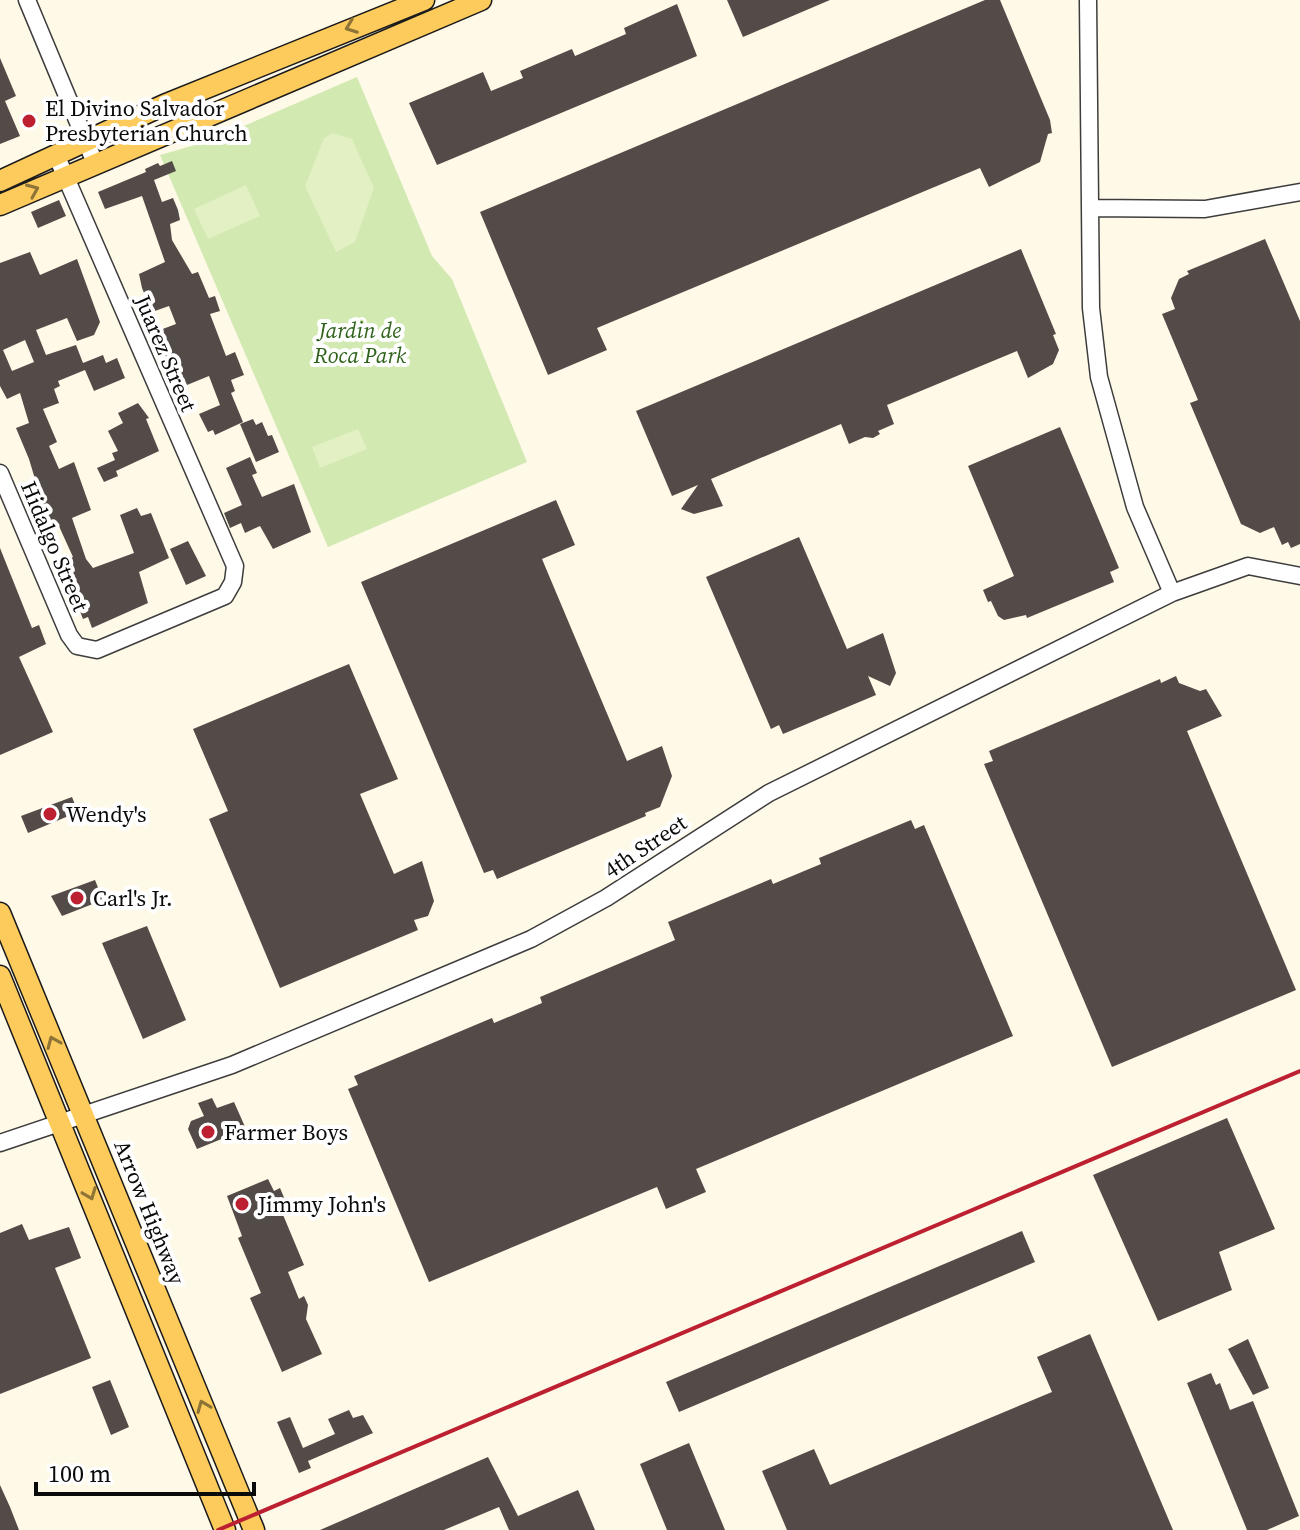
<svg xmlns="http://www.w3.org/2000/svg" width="1300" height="1530" viewBox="0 0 1300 1530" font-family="'Source Serif 4',serif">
	<rect width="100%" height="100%" fill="#fff9e8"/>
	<path fill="#d2e9b2" d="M357 77 432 256 452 279 527 462 328 547 160 155 209 141Z"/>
	<path fill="#e3f0c4" d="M333 133 352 139 374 188 355 242 336 252 305 186 324 138Z
		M246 185 260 216 208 239 194 209Z
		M358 429 367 449 320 468 312 447Z"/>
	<path fill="#534b47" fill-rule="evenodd" d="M727 0H830L743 37Z
		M985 0H1000L1050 120 1052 133 1048 134 1040 162 989 187 980 168 597 328 607 350 548 375 480 212Z
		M677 4 697 56 437 165 409 103 483 72 491 91 523 78 520 71 572 49 575 56 626 34 624 28Z
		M0 58 16 96 5 101 20 136 0 144Z
		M172 161 176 171 154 180 162 202 173 198 178 210 180 220 170 224 172 240 192 274 198 272 209 298 215 296 220 311 210 314 226 356 235 352 244 375 231 380 235 391 231 393 243 422 215 435 213 430 208 432 199 414 220 405 209 376 187 385 184 378 180 379 171 358 165 361 158 344 165 341 160 330 176 324 169 306 152 312 142 288 139 274 165 262 142 196 105 209 98 192 146 172 145 169 158 163 160 166Z
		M59 200 66 216 38 228 31 212Z
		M1265 239 1300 321V544L1291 548 1288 542 1282 545 1274 527 1260 533 1241 524 1190 403 1198 400 1162 314 1175 309 1171 298 1179 279 1189 274 1187 271Z
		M1021 249 1056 334 1053 335 1059 350 1053 364 1028 378 1017 351 887 405 894 424 878 431 880 434 873 438 865 437 849 444 841 424 711 479 723 506 694 514 681 509 698 485 672 496 636 411Z
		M30 252 40 275 77 259 100 322 94 335 77 341 67 318 36 330 46 355 76 345 83 363 103 355 106 363 117 358 125 378 94 391 85 370 58 381 60 386 54 389 59 403 43 409 57 442 49 446 59 469 74 462 91 510 72 518 86 559 93 568 134 553 120 515 137 508 141 516 151 513 169 558 139 572 148 603 92 628 88 617 83 619 68 581 71 580 63 561 73 557 58 524 48 528 31 480 35 479 29 459 16 428 29 423 20 393 7 399 0 386V263ZM25 340 34 362 12 371 3 350Z
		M138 403 149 418 146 419 159 451 116 471 118 476 104 482 97 468 115 460 112 453 118 451 108 431 123 423 118 413Z
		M253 419 256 425 262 422 268 436 272 435 279 452 256 462 240 424Z
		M1060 427 1119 568 1110 572 1114 582 1027 618 1026 615 1004 620 998 616 991 601 988 602 983 590 1014 576 968 466Z
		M250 457 257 473 252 475 262 497 294 484 311 532 273 549 260 526 245 533 241 523 230 528 224 513 242 505 226 468Z
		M556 500 575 545 542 559 627 761 662 746 672 776 660 807 645 813 646 816 497 879 493 870 484 873 361 582Z
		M799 537 847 649 883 633 896 673 890 686 868 676 876 695 783 734 779 725 771 729 706 577Z
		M188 541 206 576 186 585 170 549Z
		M0 548 32 628 39 625 46 644 19 657 53 732 0 755Z
		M349 664 398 779 360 794 394 874 422 861 434 901 428 916 414 920 418 930 280 988 209 819 228 811 193 729Z
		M1176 676 1179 683 1200 691 1206 689 1222 716 1187 731 1296 990 1112 1067 984 764 993 761 989 751 1160 679 1161 683Z
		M72 797 78 812 28 833 21 816Z
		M911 820 915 829 924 825 1013 1036 696 1169 706 1192 666 1209 657 1187 429 1282 348 1089 358 1085 354 1076 492 1018 494 1023 542 1003 540 997 675 940 668 922 771 879 773 884 821 864 819 858Z
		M95 880 103 900 62 916 51 896Z
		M147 926 186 1020 143 1039 102 943Z
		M212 1098 217 1108 234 1102 246 1129 197 1149 188 1129 191 1121 204 1116 198 1103Z
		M1227 1118 1275 1229 1219 1252 1232 1290 1158 1321 1093 1175Z
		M268 1179 274 1191 280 1188 288 1207 281 1210 304 1265 288 1272 299 1299 304 1296 308 1305 306 1319 322 1354 282 1372 250 1298 261 1293 238 1238 242 1236 227 1196Z
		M22 1224 29 1240 69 1227 81 1258 55 1268 91 1358 0 1394V1233Z
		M1022 1231 1035 1262 679 1412 666 1382Z
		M1090 1334 1173 1530H787L762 1471 814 1449 830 1485 1052 1392 1037 1357Z
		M1248 1339 1269 1388 1253 1395 1228 1349Z
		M1211 1373 1216 1385 1220 1383 1230 1410 1253 1401 1299 1516 1267 1530H1247L1187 1383Z
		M110 1380 129 1427 111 1435 92 1387Z
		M349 1410 353 1418 363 1415 373 1433 308 1461 311 1468 299 1473 277 1422 290 1417 303 1448 335 1434 328 1419Z
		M689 1443 710 1494 725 1530H667L640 1464Z
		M488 1457 518 1516 578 1490 595 1530H509L499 1507 444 1530H320Z
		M0 1485 10 1507 19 1530H0Z"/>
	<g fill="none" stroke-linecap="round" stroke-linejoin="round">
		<g stroke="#3d3d3d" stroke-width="19">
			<path id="minor" d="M27 0 95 163
				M1088 0 1091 308 1099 377 1135 507 1172 593
				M1092 208 1205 209 1300 192
				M0 473 69 635 77 646 97 650 225 596 233 582 235 566 57 157
				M0 1143 232 1065 531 939 606 898 769 793 1172 593 1248 566 1300 576"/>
		</g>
		<g stroke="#1b1b1b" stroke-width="23">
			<path id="major" d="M0 181 164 105 424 0
				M0 205 481 0
				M0 913 254 1530
				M0 976 225 1530"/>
		</g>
		<use href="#minor" stroke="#fff" stroke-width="16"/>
		<use href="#major" stroke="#fccb5b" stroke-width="20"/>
		<path stroke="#bc2031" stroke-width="4" d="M218 1530 1300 1071"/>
	</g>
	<defs><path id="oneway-chevron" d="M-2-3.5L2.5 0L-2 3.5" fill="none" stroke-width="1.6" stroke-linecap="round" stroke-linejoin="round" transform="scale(2)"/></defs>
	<g stroke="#8f7437">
		<use href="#oneway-chevron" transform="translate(351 27) rotate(159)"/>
		<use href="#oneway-chevron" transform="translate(33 190) rotate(-23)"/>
		<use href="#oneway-chevron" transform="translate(53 1042) rotate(-113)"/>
		<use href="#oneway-chevron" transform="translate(90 1194) rotate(69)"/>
		<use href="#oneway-chevron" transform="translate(203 1406) rotate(-112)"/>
	</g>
	<g fill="#bc2031" stroke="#fff" stroke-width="3">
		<circle cx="29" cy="121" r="8"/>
		<circle cx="50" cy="814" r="8"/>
		<circle cx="77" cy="898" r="8"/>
		<circle cx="208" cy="1132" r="8"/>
		<circle cx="242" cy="1204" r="8"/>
	</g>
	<g text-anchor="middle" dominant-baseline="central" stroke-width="8" stroke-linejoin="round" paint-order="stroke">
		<g font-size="22" fill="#0a0a0a" stroke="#fff" text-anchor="start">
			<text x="45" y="108">El Divino Salvador<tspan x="45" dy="25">Presbyterian Church</tspan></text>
			<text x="66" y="814">Wendy's</text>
			<text x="93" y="898">Carl's Jr.</text>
			<text x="224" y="1132">Farmer Boys</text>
			<text x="258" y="1204">Jimmy John's</text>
		</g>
		<g font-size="22" font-style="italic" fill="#2e621a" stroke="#fff">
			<text x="360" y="330">Jardin de<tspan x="360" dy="25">Roca Park</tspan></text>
		</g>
		<g font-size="22" fill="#0a0a0a" stroke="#fff">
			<text transform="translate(166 353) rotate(67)">Juarez Street</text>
			<text transform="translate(55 546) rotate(67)">Hidalgo Street</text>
			<text transform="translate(645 846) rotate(-34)">4th Street</text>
			<text transform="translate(150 1212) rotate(68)">Arrow Highway</text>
		</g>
	</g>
	<path d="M36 1482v12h218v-12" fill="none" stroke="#0a0a0a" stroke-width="4"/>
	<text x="48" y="1482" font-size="24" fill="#0a0a0a" stroke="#ffffff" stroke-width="6" paint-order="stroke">100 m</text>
</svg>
